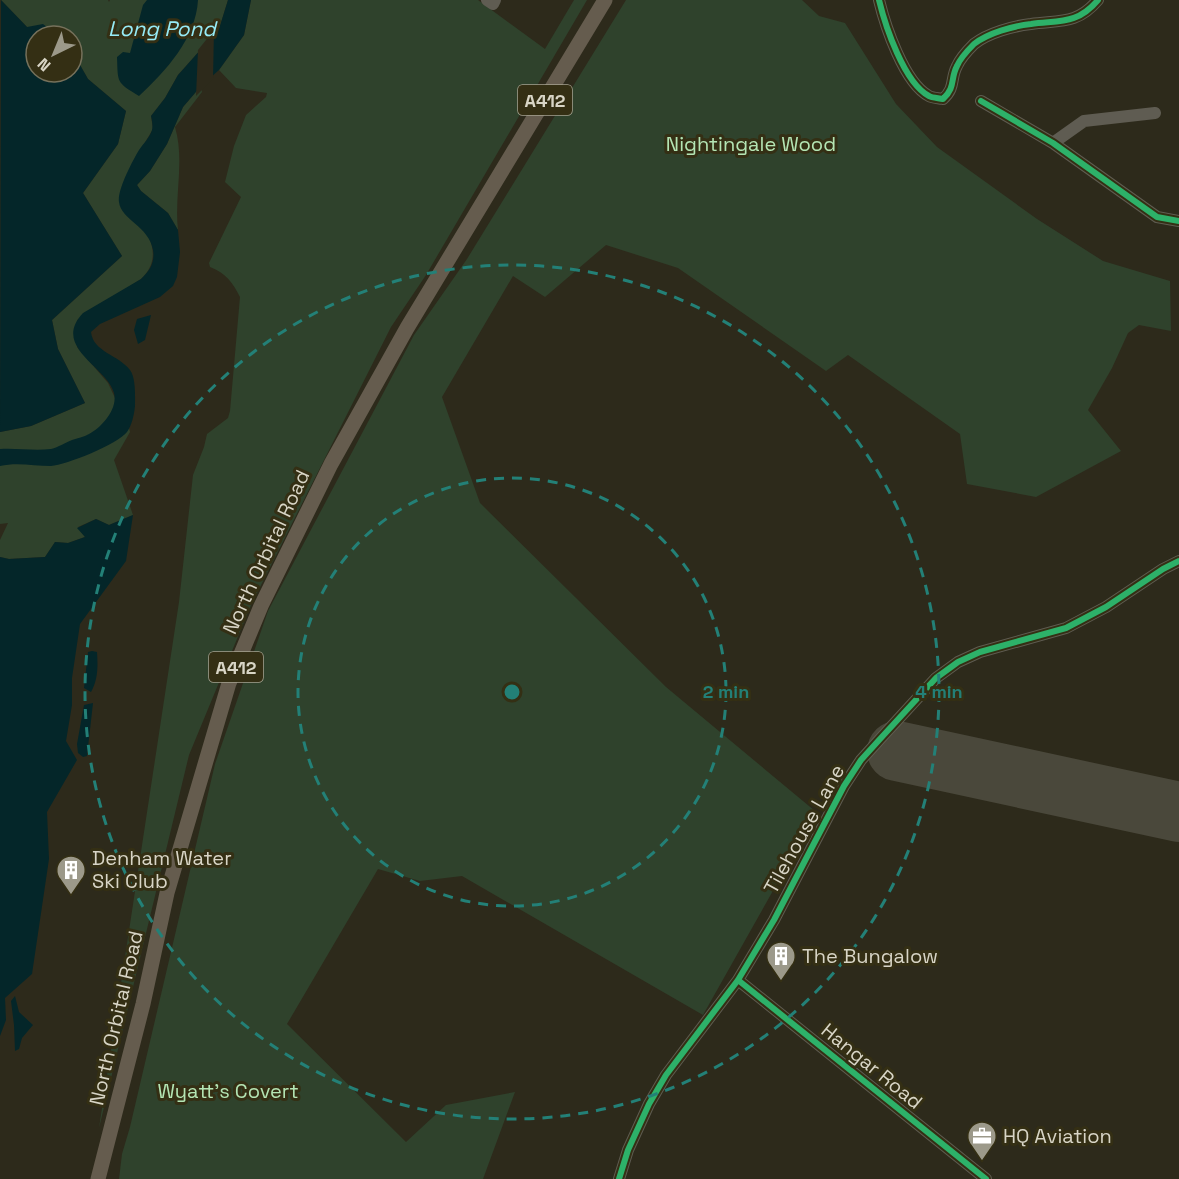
<svg xmlns="http://www.w3.org/2000/svg" width="1179" height="1179" viewBox="0 0 1179 1179" font-family="'Space Grotesk',sans-serif">
	<rect width="100%" height="100%" fill="#2d2a1b"/>
	<path fill="#2f422c" d="M1 0H108L109 2 110 0H228L219 29 178 75 165 98 151 116 153 129 132 164 147 233C156 250 155 266 141 279L77 320V347L108 383 129 428 130 432 114 460 133 515 109 525 96 519 78 527 85 537 68 543 55 542 45 557 9 559 0 557V540L8 523 0 524V432L31 426 85 403 58 349 52 320 122 256 83 193 118 144 126 111 88 79 72 51V36H59L27 27Z
		M251 0H478L545 49 574 0H587L426 275 391 327 251 605 189 755 99 1128 179 602 193 475 204 447 207 434 228 418 230 411 240 297C233 283 226 273 210 267L209 263 241 197 225 182 234 146 246 115 266 97 267 93 236 88 219 70 244 35Z
		M626 0H802L819 16 845 23 896 104 937 147 1037 219 1103 261 1170 281 1171 331 1139 325 1128 333 1112 368 1088 410 1121 451 1036 497 967 484 960 434 848 355 826 371 678 268 606 245 545 297 513 276 442 397 480 503 666 687 815 811 810 825 703 1015 462 876 420 881 378 869 287 1024 406 1142 446 1105 515 1092 483 1179H119L122 1154 130 1127 215 764 268 611 414 335 467 259Z
		M201 86 202 92 175 127C185 161 174 196 178 230L168 213 141 191 137 185 150 171 167 144 183 107Z"/>
	<path fill="#042629" d="M1 0 27 27 43 24 59 36H36V72H72V51L88 79 126 111 118 144 83 193 122 256 52 320 58 349 85 403 31 426 0 432Z
		M147 0H198C196 38 166 71 139 96 116 82 118 83 117 57L123 52 130 53 143 5Z
		M228 0H251L244 35 219 70 201 86 183 107 167 144 150 171 137 185 141 191 168 213 178 230 180 252 177 277 173 286 160 297 100 324 91 332C93 352 119 355 130 370 136 378 135 396 135 406 134 415 132 425 127 432 118 444 66 465 51 466 34 466 17 462 0 466V449C17 448 34 451 51 449 59 447 64 443 72 440 77 438 84 437 89 434 102 427 118 409 114 393 107 367 51 347 83 313L141 279C150 271 155 262 153 250 149 226 121 220 119 202 117 190 133 160 139 150 143 144 150 137 152 130 153 126 152 120 151 116L165 98 178 75 219 29Z
		M151 315 145 340 138 344 134 330 137 319Z
		M133 515 126 561 80 624 72 678V705L66 741 77 760 47 812 49 859 32 974 5 998 6 1020 0 1036V557L9 559 45 557 55 542 68 543 85 537 77 528 96 519 109 525Z
		M92 651 97 652C98 666 98 680 91 692L84 688 88 652Z
		M93 703 87 756 83 757 78 753 77 744 84 705Z
		M15 996 19 1012 33 1025 22 1038 19 1049 15 1051 14 1025 11 1001Z"/>
	<path fill="#2d2a1b" d="M214 30 213 79 196 96 198 50Z"/>
	<g fill="none" stroke-linecap="round" stroke-linejoin="round">
		<path stroke="#4a483b" stroke-width="60" d="M897 751 1179 812"/>
		<path stroke="#5f5c52" stroke-width="12" d="M487 0 493 4 495 0
			M879 0C885 25 904 83 929 96 932 98 939 98 943 99 956 87 950 79 957 66 960 59 969 49 974 44 988 33 1013 26 1031 24 1059 20 1077 25 1098 0
			M981 101 1053 143 1157 217 1179 221
			M1053 143 1084 121 1155 113
			M738 980 986 1179
			M619 1179 628 1150 649 1104 666 1075 738 980 774 920 844 786 861 760 880 739 936 678 958 662 980 652 1066 628 1106 607 1163 569 1179 561"/>
		<path stroke="#655c4e" stroke-width="15" d="M98 1179 143 1004 167 893 229 683 261 606 331 464 407 328 605 0"/>
		<g stroke="#342f14" stroke-width="10">
			<path id="cycleway" d="M879 0C885 25 904 83 929 96 932 98 939 98 943 99 956 87 950 79 957 66 960 59 969 49 974 44 988 33 1013 26 1031 24 1059 20 1077 25 1098 0
				M981 101 1053 143 1157 217 1179 221
				M738 980 986 1179
				M619 1179 628 1150 649 1104 666 1075 738 980 774 920 844 786 861 760 880 739 936 678 958 662 980 652 1066 628 1106 607 1163 569 1179 561"/>
		</g>
		<use href="#cycleway" stroke="#2db169" stroke-width="6"/>
	</g>
	<g fill="none" stroke="#238077" stroke-width="3" stroke-dasharray="10 8">
		<circle cx="512" cy="692" r="214"/>
		<circle cx="512" cy="692" r="427"/>
	</g>
	<defs>
		<g id="building-pin" transform="scale(1.5)"><path d="M0 17L-7.5 6A9.5 9.5 0 1 1 7.5 6Z" fill="#9c998a" stroke="#342f14"/><path d="M-4-6H4V6H1V3H-1V6H-4ZM-2.5-4.3h1.7v1.8h-1.7ZM.8-4.3h1.7v1.8H.8ZM-2.5-1h1.7V.8h-1.7ZM.8-1h1.7V.8H.8Z" fill="#fff"/></g>
		<g id="office-pin" transform="scale(1.5)"><path d="M0 17L-7.5 6A9.5 9.5 0 1 1 7.5 6Z" fill="#9c998a" stroke="#342f14"/><path d="M-6-3h4V-5.5h4V-3h4V5H-6ZM-1-4.5V-3h2v-1.5ZM-6 0V1H6V0Z" fill="#fff"/></g>
	</defs>
	<g fill-rule="evenodd">
		<use href="#building-pin" x="71" y="870"/>
		<use href="#building-pin" x="781" y="956"/>
		<use href="#office-pin" x="982" y="1136"/>
	</g>
	<g text-anchor="middle" dominant-baseline="central" stroke-width="6" stroke-linejoin="round" paint-order="stroke">
		<g fill="#342f14" stroke="#a7a391" stroke-width="1.5">
			<rect x="518" y="85" width="54" height="30" rx="4.5"/>
			<rect x="209" y="652" width="54" height="30" rx="4.5"/>
		</g>
		<g font-size="18" font-weight="bold" fill="#d8d5c6">
			<text x="545" y="100">A412</text>
			<text x="236" y="667">A412</text>
		</g>
		<g font-size="20" fill="#b4e5b4" stroke="#342f14">
			<text x="751" y="144">Nightingale Wood</text>
			<text x="228" y="1091">Wyatt's Covert</text>
		</g>
		<g font-size="20" fill="#d8d5c6" stroke="#342f14">
			<text transform="translate(266 552) rotate(-65)">North Orbital Road</text>
			<text transform="translate(804 829) rotate(-61)">Tilehouse Lane</text>
			<text transform="translate(116 1018) rotate(-77)">North Orbital Road</text>
			<text transform="translate(872 1066) rotate(39)">Hangar Road</text>
		</g>
		<g font-size="20" fill="#d8d5c6" stroke="#342f14" text-anchor="start">
			<text x="92" y="858">Denham Water<tspan x="92" dy="23">Ski Club</tspan></text>
			<text x="802" y="956">The Bungalow</text>
			<text x="1003" y="1136">HQ Aviation</text>
		</g>
		<g font-size="21" font-style="italic" fill="#96ebf6" stroke="#342f14">
			<text x="162" y="28">Long Pond</text>
		</g>
	</g>
	<circle cx="512" cy="692" r="9" fill="#238077" stroke="#342f14" stroke-width="3"/>
	<g font-size="18" text-anchor="middle" font-weight="bold" fill="#238077" stroke="#342f14" stroke-width="6" stroke-linejoin="round" paint-order="stroke">
		<text x="726" y="698">2 min</text>
		<text x="939" y="698">4 min</text>
	</g>
	<g transform="translate(54 54) rotate(223)"><circle r="28" fill="#342f14" stroke="#76715b" stroke-width="1.5"/>
	<path d="M0-4.5L10 22L0 15L-10 22Z" fill="#9c998a"/>
	<text y="-9" font-size="16" font-weight="bold" text-anchor="middle" fill="#d8d5c6">N</text>
	</g>
</svg>
